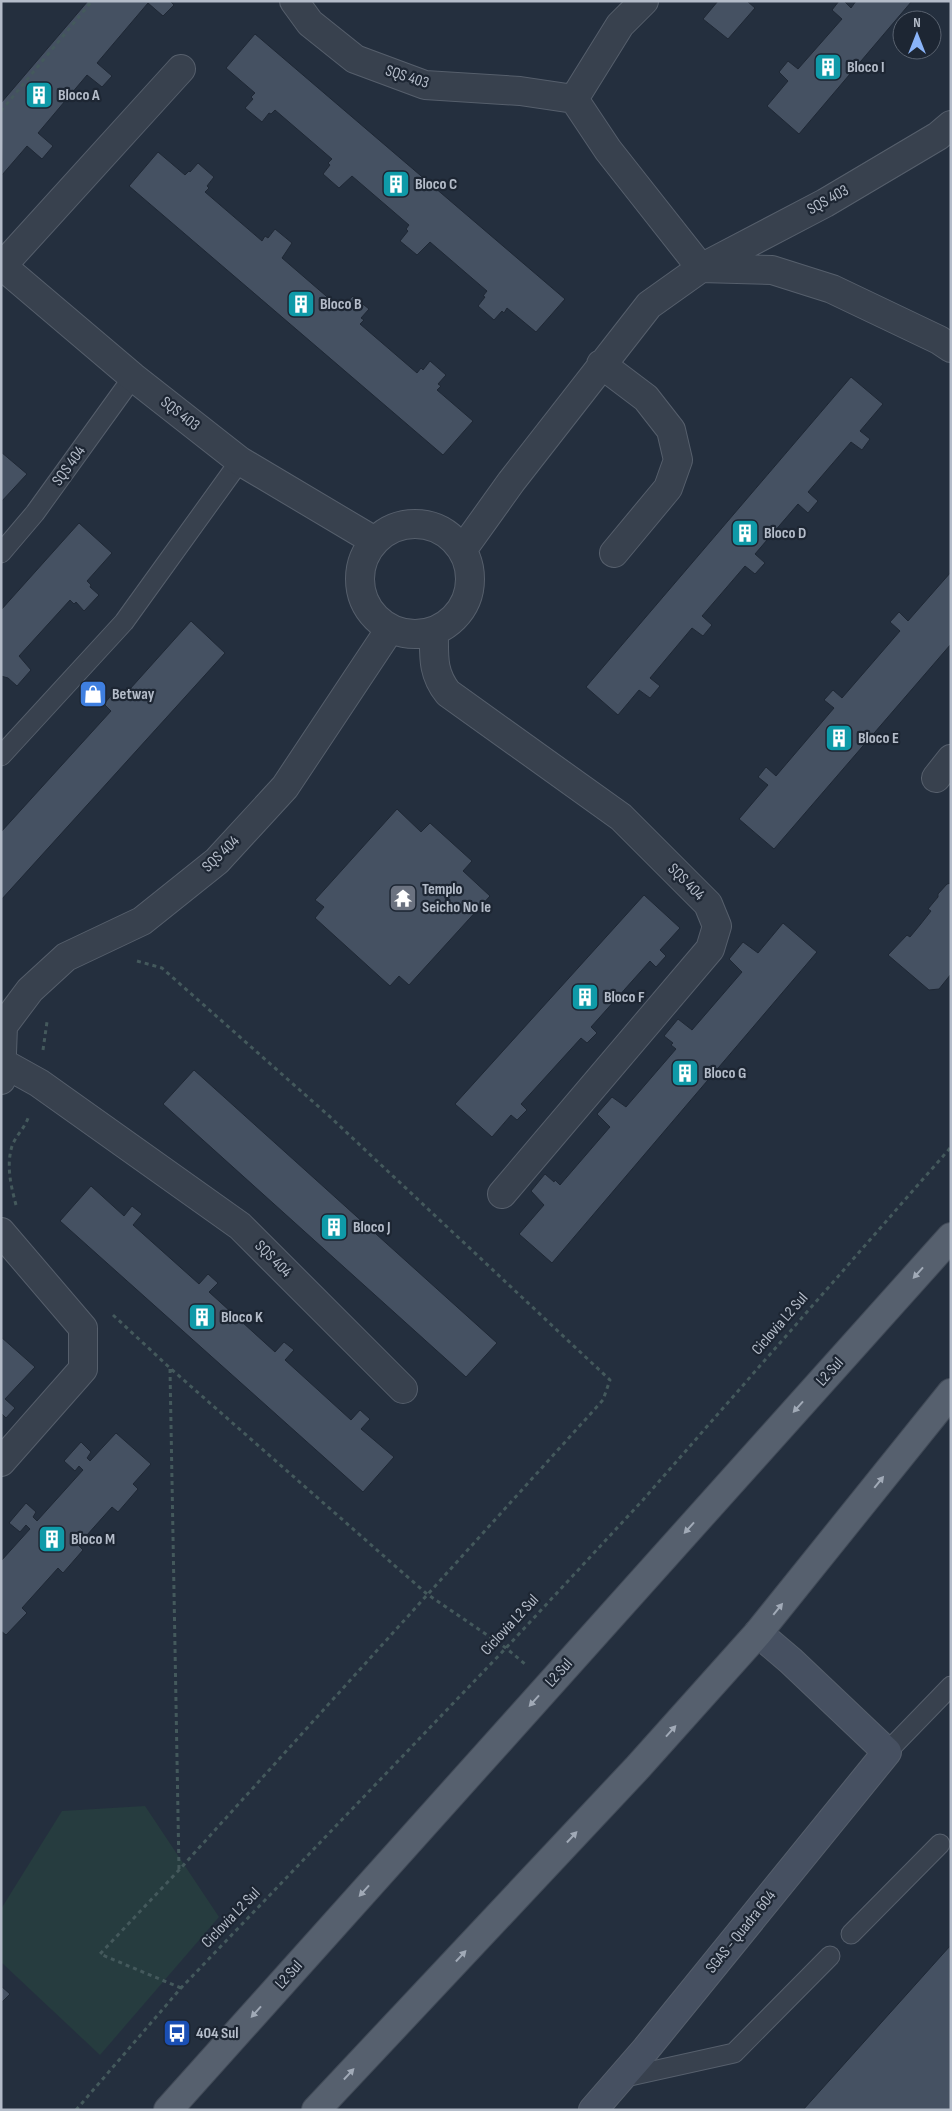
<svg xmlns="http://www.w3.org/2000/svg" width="952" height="2111" viewBox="0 0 952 2111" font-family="'Sofia Sans Condensed',sans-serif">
	<rect width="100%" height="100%" fill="#242f3e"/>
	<path fill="#263c3f" d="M145 1806 219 1917 100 2055 1 1962V1909L62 1811Z"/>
	<path fill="#455162" stroke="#1f2835" d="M88 1H170L174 5 163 16 148 3 97 63 112 76 102 87 87 75 38 133 53 146 42 159 27 146 2 175 1 103Z
		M718 1H747L755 8 728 39 703 19Z
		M839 1H844L851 8 856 1H912L799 134 767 106 788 81 779 72 788 61 798 69 842 19 832 10Z
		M255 34 565 299 536 332 507 308 504 313 502 311 494 320 478 306 485 297 483 296 487 291 430 242 417 255 400 241 408 231 406 229 409 225 352 176 339 188 323 174 330 165 328 163 332 159 275 110 271 114 269 113 262 122 245 108 253 99 251 97 255 93 226 68Z
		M158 152 185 175 189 171 190 172 198 163 214 177 207 186 209 188 205 192 262 241 265 236 268 238 275 229 292 243 282 258 340 308 353 296 369 309 361 318 364 320 360 324 417 373 421 368 423 370 430 361 446 375 438 384 441 386 437 390 473 421 443 455 129 186Z
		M851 377 883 404 860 431 870 439 862 450 851 442 808 492 818 501 808 513 798 504 755 554 765 563 755 574 745 566 702 616 712 625 703 636 692 628 650 678 660 686 650 698 639 690 618 715 586 687Z
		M1 452 27 474 1 502Z
		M79 523 112 553 87 581 91 585 90 587 99 595 84 611 76 602 74 604 70 600 19 656 31 670 17 686 8 678 1 676V610Z
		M951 572V644L774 849 739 819 768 785 758 777 766 767 776 776 834 708 824 700 833 690 842 698 900 631 890 622 899 612 908 621Z
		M191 621 225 653 1 900V832L111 711 104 704 114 692 121 699Z
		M397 809 421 832 430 823 472 861 463 871 490 896 409 985 399 976 390 986 315 918 324 907 315 900Z
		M951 883V974L939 989 929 990 888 955 907 935 910 937 920 925 931 911 928 909 938 897V894L947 884Z
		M644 895 680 928 660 950 666 956 656 967 650 961 591 1027 597 1033 587 1043 581 1038 521 1104 527 1110 517 1120 511 1115 492 1137 455 1104Z
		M783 923 817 952 552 1263 519 1234 544 1205 531 1191 545 1174 554 1182 555 1180 560 1185 610 1127 597 1114 612 1097 626 1107 676 1049 671 1045 673 1043 664 1036 678 1019 692 1030 742 972 729 959 743 942 758 953Z
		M194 1070 497 1343 466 1377 163 1104Z
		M91 1186 124 1216 132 1206 142 1214 133 1225 199 1284 208 1274 218 1283 209 1292 275 1352 284 1342 294 1350 285 1360 351 1420 360 1410 370 1419 361 1429 394 1457 363 1492 60 1221Z
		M1 1337 35 1367 5 1399 15 1408 6 1418 1 1413Z
		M116 1433 151 1464 133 1484 138 1489 118 1512 112 1507 78 1545 83 1550 63 1573 58 1568 22 1608 27 1613 6 1635 1 1631V1561L30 1529 26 1525 20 1532 9 1523 26 1503 36 1512 33 1517 37 1521 83 1470 79 1466 75 1471 64 1461 81 1442 91 1452 87 1458 90 1461Z
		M950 1946 951 2110H803L829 2081Z
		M1 1986 10 1994 1 2003Z"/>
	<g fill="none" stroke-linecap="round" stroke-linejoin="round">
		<g stroke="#565f6c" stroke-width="21">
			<path id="lane" d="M1 553 35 513 133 377
				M1 756 124 622 240 461
				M887 1752 951 1686
				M851 1934 940 1844
				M621 2078 734 2053 830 1956"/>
		</g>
		<g stroke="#565f6c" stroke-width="30">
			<path id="street" d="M294 1 310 23 355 59 425 85 520 91 574 99
				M644 1 620 25 574 99 608 150 701 268 772 270 832 289 939 340 951 348
				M1 265 133 377 240 461 373 540
				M2 266 181 69
				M601 364 646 398 671 430 678 460 668 488 614 553
				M360 579a55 55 0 1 1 110 0a55 55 0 1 1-110 0Z
				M463 549 511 482 649 305 701 268 825 203 938 136 951 125
				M434 631C434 656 432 673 448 693L621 817 708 904 717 926 710 949 502 1194
				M936 778 951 759
				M3 1063 39 1083 240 1226 403 1389
				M1 1080 3 1026 30 990 66 957 142 921 217 861 285 787 390 629
				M1 1232 83 1328V1369L1 1462"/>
		</g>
		<g stroke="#565f6c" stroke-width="30">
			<path id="secondary" d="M593 2110 646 2049 887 1752 791 1661 758 1633"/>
		</g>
		<g stroke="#414a57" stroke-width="30">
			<path id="primary" d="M168 2110 951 1237
				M316 2110 638 1767 758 1633 951 1393"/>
		</g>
		<path stroke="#44595c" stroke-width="3" stroke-dasharray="4 4" stroke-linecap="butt" d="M1 111 92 1
			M137 961 162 968 328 1115 610 1380 603 1400 179 1870 100 1954 181 1988
			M43 1050 47 1022
			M16 1205C11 1186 6 1166 12 1146 16 1135 26 1127 29 1115
			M113 1315 170 1368 427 1594 506 1648 525 1664
			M170 1369 179 1870
			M76 2110 181 1988 506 1648 642 1501 951 1147"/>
		<use href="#lane" stroke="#38414e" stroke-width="19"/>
		<use href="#street" stroke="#38414e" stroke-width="28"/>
		<use href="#secondary" stroke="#465061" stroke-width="28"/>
		<use href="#primary" stroke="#56606e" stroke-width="28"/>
	</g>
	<defs><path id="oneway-solid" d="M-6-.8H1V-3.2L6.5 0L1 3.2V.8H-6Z" transform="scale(1.25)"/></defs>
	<g fill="#a1aab7">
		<use href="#oneway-solid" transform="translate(918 1273) rotate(132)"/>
		<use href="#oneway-solid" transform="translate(798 1407) rotate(132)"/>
		<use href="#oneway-solid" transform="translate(879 1482) rotate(-51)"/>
		<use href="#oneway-solid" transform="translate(689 1528) rotate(132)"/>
		<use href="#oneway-solid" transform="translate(778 1609) rotate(-51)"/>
		<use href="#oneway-solid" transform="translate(534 1701) rotate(132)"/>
		<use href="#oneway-solid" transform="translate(671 1731) rotate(-48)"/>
		<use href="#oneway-solid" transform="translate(572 1837) rotate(-47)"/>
		<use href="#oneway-solid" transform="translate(364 1891) rotate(132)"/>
		<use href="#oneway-solid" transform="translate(461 1956) rotate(-47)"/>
		<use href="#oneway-solid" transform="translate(256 2012) rotate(132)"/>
		<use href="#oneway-solid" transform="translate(349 2074) rotate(-47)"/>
	</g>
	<defs>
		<g id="building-square" transform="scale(1.4375)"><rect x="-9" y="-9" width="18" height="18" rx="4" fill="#0f9aa8" stroke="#1d2633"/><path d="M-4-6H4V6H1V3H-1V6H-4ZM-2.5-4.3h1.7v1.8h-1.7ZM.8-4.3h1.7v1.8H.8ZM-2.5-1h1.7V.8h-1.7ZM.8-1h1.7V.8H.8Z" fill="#fff"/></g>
		<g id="shop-square" transform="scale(1.4375)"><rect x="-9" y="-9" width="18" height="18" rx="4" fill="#3f7fe0" stroke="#1d2633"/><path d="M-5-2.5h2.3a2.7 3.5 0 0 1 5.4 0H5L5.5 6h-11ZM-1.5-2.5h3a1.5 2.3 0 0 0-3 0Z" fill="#fff"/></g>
		<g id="temple-square" transform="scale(1.4375)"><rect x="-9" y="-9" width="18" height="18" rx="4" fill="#6b7280" stroke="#1d2633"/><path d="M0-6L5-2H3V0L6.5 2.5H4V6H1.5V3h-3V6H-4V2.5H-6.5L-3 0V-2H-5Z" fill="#fff"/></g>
		<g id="bus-square" transform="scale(1.4375)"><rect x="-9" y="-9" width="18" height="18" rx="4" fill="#1a4fb4" stroke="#1d2633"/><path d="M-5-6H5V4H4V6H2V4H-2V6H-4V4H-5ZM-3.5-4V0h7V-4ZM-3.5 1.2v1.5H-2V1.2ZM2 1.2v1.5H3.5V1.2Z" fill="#fff"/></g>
	</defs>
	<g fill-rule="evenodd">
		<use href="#building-square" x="828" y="67"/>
		<use href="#building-square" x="39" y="95"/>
		<use href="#building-square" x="396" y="184"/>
		<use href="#building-square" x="301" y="304"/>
		<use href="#building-square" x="745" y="533"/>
		<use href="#shop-square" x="93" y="694"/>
		<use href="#building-square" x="839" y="738"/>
		<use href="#temple-square" x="403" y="898"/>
		<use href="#building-square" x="585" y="997"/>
		<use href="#building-square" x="685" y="1073"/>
		<use href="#building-square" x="334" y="1227"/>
		<use href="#building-square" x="202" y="1317"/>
		<use href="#building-square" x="52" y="1539"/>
		<use href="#bus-square" x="177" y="2033"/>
	</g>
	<g text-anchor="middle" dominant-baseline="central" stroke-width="4.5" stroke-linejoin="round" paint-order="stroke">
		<g font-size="16" font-weight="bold" fill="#b4bcc9" stroke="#1d2633" text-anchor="start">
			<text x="847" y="67">Bloco I</text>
			<text x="58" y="95">Bloco A</text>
			<text x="415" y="184">Bloco C</text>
			<text x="320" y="304">Bloco B</text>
			<text x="764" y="533">Bloco D</text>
			<text x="112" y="694">Betway</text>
			<text x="858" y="738">Bloco E</text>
			<text x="422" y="889">Templo<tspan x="422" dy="18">Seicho No Ie</tspan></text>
			<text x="604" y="997">Bloco F</text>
			<text x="704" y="1073">Bloco G</text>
			<text x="353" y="1227">Bloco J</text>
			<text x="221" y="1317">Bloco K</text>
			<text x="71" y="1539">Bloco M</text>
			<text x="196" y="2033">404 Sul</text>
		</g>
		<g font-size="16" fill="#b4bcc9" stroke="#1d2633">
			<text transform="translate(407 77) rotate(18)">SQS 403</text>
			<text transform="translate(828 200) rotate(-29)">SQS 403</text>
			<text transform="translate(180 414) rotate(38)">SQS 403</text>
			<text transform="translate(69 466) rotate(-54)">SQS 404</text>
			<text transform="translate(221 854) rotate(-44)">SQS 404</text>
			<text transform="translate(686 882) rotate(45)">SQS 404</text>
			<text transform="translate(273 1259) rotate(45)">SQS 404</text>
			<text transform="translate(780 1324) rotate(-49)">Ciclovia L2 Sul</text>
			<text transform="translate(830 1372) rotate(-48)">L2 Sul</text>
			<text transform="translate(510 1625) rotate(-47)">Ciclovia L2 Sul</text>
			<text transform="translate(559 1673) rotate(-48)">L2 Sul</text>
			<text transform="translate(231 1918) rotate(-46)">Ciclovia L2 Sul</text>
			<text transform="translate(741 1932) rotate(-51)">SGAS - Quadra 604</text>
			<text transform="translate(289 1975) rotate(-48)">L2 Sul</text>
		</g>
	</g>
	<rect width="952" height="2111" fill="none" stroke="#b4bcc9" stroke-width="5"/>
	<g transform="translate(917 35)"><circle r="24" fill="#1d2633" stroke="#59626f"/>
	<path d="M0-4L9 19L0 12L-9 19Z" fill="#8ab4f8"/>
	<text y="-8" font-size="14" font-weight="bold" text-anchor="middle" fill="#b4bcc9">N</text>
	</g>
</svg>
